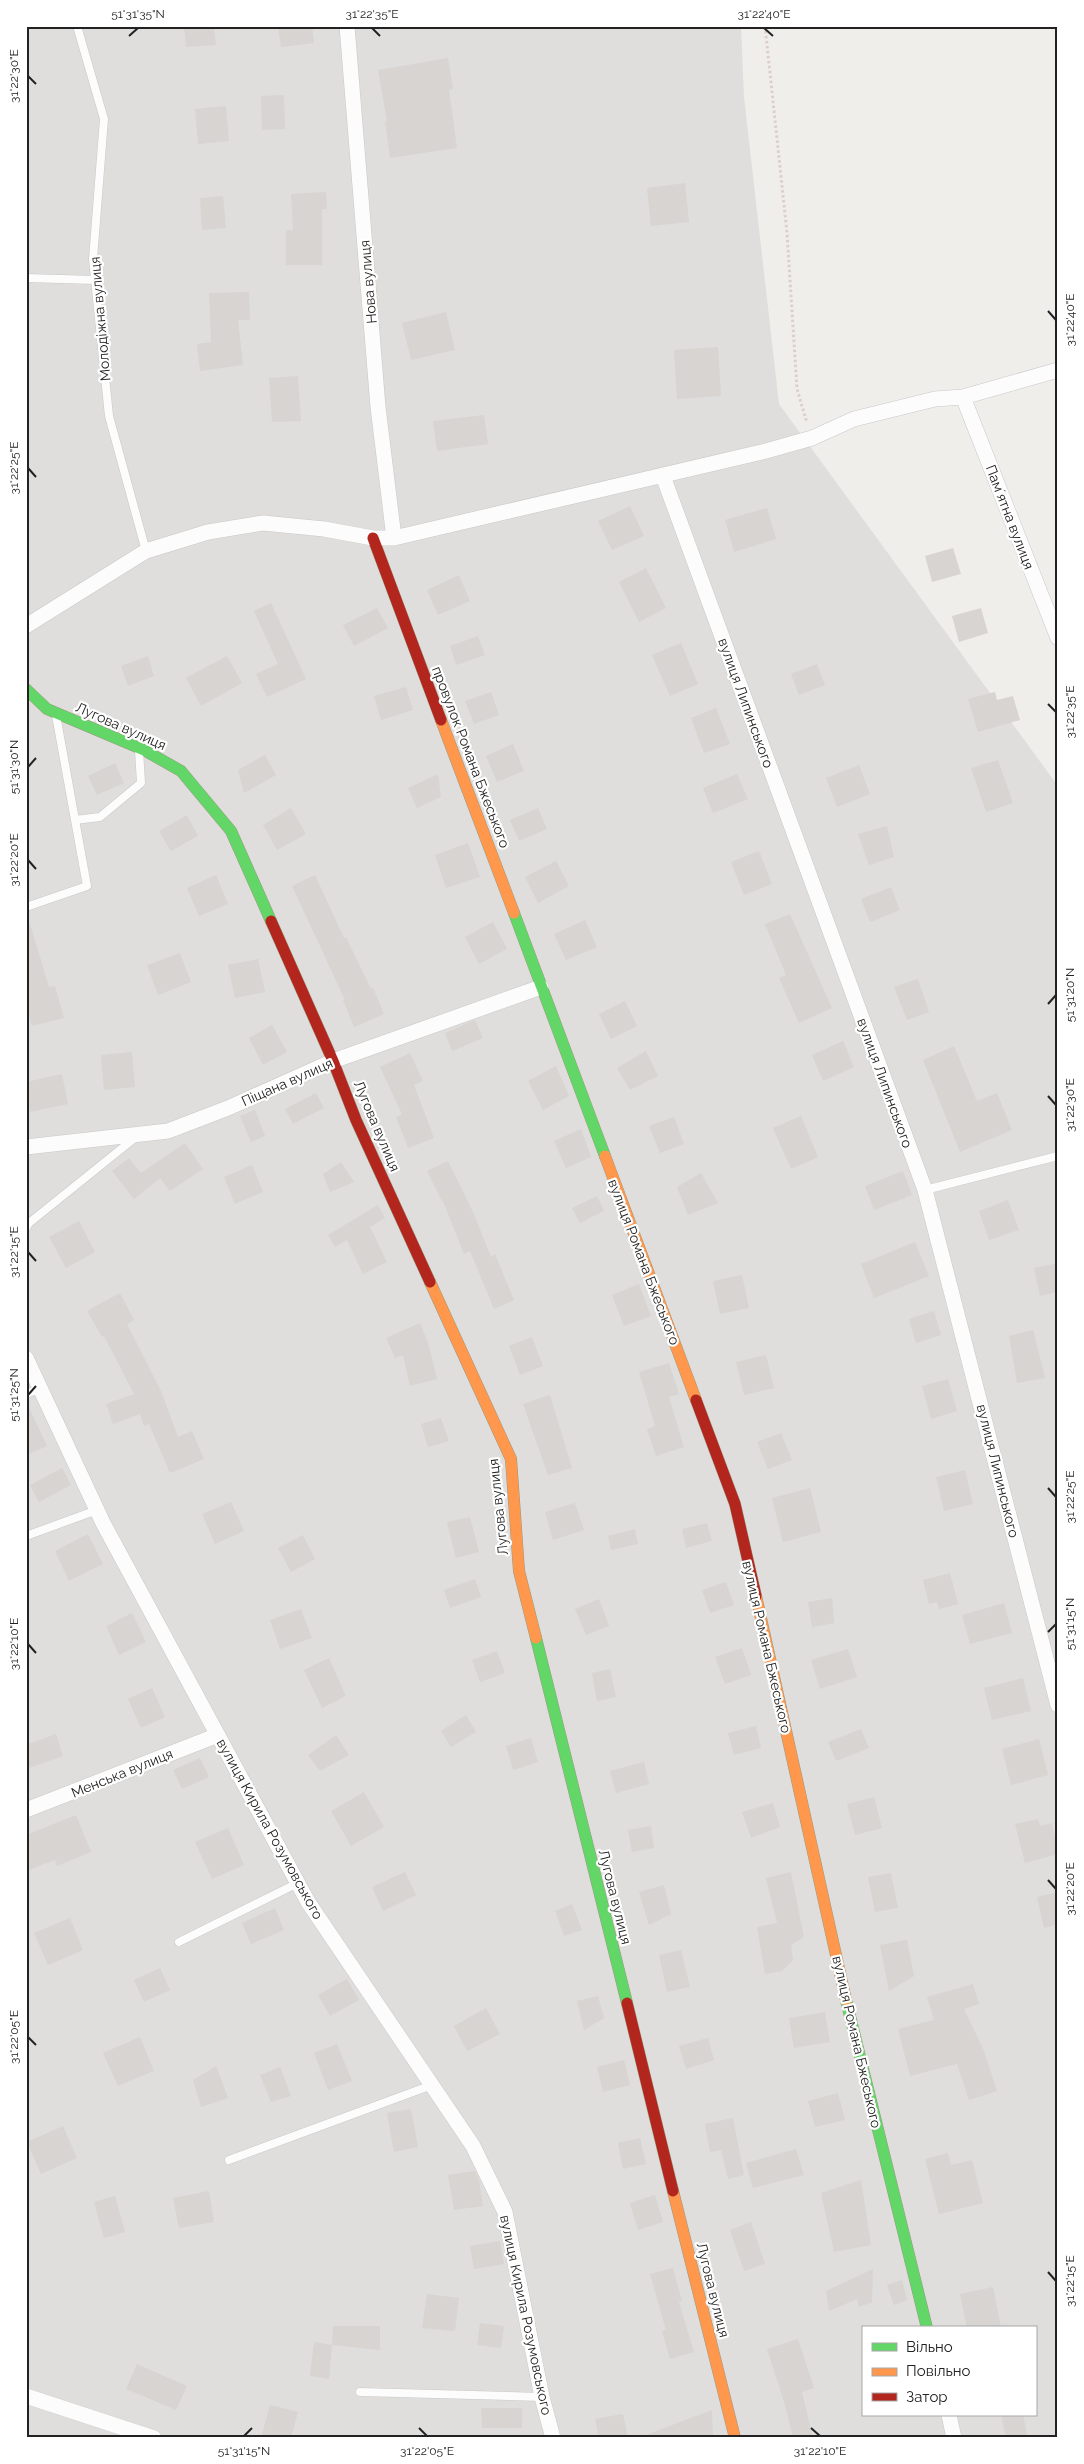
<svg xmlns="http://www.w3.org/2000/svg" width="1084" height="2464" viewBox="0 0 1084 2464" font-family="Raleway,sans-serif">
	<rect width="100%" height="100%" fill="#f0eeeb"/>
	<path fill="#dfdedc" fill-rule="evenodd" d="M26 26H741L744 97 779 404 1058 786V2438H26ZM863 2328H1035V2415H863Z"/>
	<path fill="#d7d4d2" d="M184 26H214L216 45 186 47Z
		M278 26H312L314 43 281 47Z
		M448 58 453 89 449 90 457 148 390 158 385 121H387L378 70Z
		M284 95 285 129 262 130 261 96Z
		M226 106 229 141 198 144 195 109Z
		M685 183 689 222 651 226 647 188Z
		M326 192 327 209H322V265H286V230H293L291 194Z
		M223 196 226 228 202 230 200 198Z
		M249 292 250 320H238L243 365 200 371 197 344 211 342 209 293Z
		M446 312 455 350 411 360 402 323Z
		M718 347 721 396 677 399 674 350Z
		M298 376 301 421 272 422 269 378Z
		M484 415 488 444 437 451 433 421Z
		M630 506 644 536 612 550 598 521Z
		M767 508 776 539 734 552 725 520Z
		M953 548 961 574 932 582 925 556Z
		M646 568 666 608 639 622 619 582Z
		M459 575 470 601 438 615 427 590Z
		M271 603 306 679 267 697 256 674 278 664 254 611Z
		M377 608 388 628 354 646 343 625Z
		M981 608 988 633 959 642 952 616Z
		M478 636 485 655 456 665 450 646Z
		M681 643 698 684 670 696 652 655Z
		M148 656 154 676 128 686 121 666Z
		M227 656 242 683 201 706 186 678Z
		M817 664 825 685 799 695 791 674Z
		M406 687 413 710 381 720 374 696Z
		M491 692 499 715 474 724 465 701Z
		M995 692 997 700 1013 696 1020 720 978 732 968 699Z
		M716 708 730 744 704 753 691 718Z
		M513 744 524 771 497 782 486 756Z
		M265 755 276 775 244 793 238 770Z
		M998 760 1013 803 986 812 971 768Z
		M115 763 124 783 97 795 88 776Z
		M859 765 870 794 837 807 826 778Z
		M438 774 441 797 417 808 408 788Z
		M737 774 748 799 713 813 703 788Z
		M291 808 306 834 277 850 263 825Z
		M538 808 547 829 519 841 510 820Z
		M187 815 198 836 171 851 159 831Z
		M887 826 894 857 869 865 858 834Z
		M468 843 480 877 446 888 435 855Z
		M759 851 772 884 744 895 731 862Z
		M556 861 569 886 538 903 525 877Z
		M216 875 228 904 199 916 187 888Z
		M315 875 344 938 346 937 371 989 373 988 384 1014 354 1027 343 1000H345L292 886Z
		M891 887 900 910 870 922 861 899Z
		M790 914 832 1008 799 1023 779 978 786 975 765 924Z
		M585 920 597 947 566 960 554 934Z
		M493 922 507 949 479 964 465 937Z
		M26 924H30L49 987 55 986 64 1018 32 1026 26 1004Z
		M180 953 191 982 158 995 147 965Z
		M258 959 265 992 235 998 228 965Z
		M918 979 929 1012 907 1020 894 987Z
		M625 1001 637 1026 611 1039 599 1014Z
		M475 1020 483 1038 452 1051 445 1033Z
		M272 1025 287 1052 263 1065 249 1038Z
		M843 1041 854 1067 823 1081 812 1055Z
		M954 1046 977 1101 997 1093 1012 1130 960 1152 923 1060Z
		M646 1051 658 1076 630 1090 617 1068Z
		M132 1052 135 1087 104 1090 101 1055Z
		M410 1053 423 1081 414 1085 434 1138 408 1148 396 1117 402 1114 380 1067Z
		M556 1066 569 1096 543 1110 528 1081Z
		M62 1074 68 1104 30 1112 26 1082Z
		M316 1093 324 1108 293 1124 285 1109Z
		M255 1110 265 1136 251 1142 240 1116Z
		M801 1116 818 1157 791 1169 773 1128Z
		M674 1117 684 1144 660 1153 649 1126Z
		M581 1129 591 1157 566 1168 554 1141Z
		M185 1143 203 1169 170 1191 160 1178 134 1199 112 1171 129 1158 141 1173Z
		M448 1161 473 1212 491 1257 495 1254 514 1300 494 1309 470 1251 464 1254 443 1201H442L427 1171Z
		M341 1162 354 1182 330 1192 323 1174Z
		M252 1165 263 1192 235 1204 224 1177Z
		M903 1171 912 1195 874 1210 865 1186Z
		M701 1173 718 1203 688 1215 677 1187Z
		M597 1196 604 1211 580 1223 572 1208Z
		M1008 1200 1019 1230 989 1240 979 1211Z
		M378 1205 385 1218 370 1227 387 1262 363 1274 347 1240 335 1247 328 1235Z
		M79 1221 95 1252 66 1268 49 1237Z
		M915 1242 929 1276 874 1298 861 1264Z
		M1058 1263V1292L1040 1296 1034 1268Z
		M742 1275 749 1308 720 1314 713 1281Z
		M639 1284 651 1316 624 1326 612 1295Z
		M120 1293 134 1320 127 1324 161 1391 178 1437 192 1431 204 1459 170 1473 149 1424 144 1426 140 1414 113 1424 106 1404 134 1394 104 1336 102 1337 87 1311Z
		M934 1311 941 1335 916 1343 909 1319Z
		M420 1323 428 1343 437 1379 410 1386 403 1355 395 1358 386 1338Z
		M1033 1330 1045 1378 1017 1383 1009 1336Z
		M532 1337 543 1366 520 1375 509 1346Z
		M766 1355 774 1388 744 1395 736 1362Z
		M669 1363 679 1394 669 1397 684 1447 656 1456 647 1429 655 1426 639 1372Z
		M948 1379 957 1411 931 1419 922 1386Z
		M550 1395 572 1468 548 1475 523 1404Z
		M26 1401 47 1446 26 1455Z
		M441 1418 449 1441 428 1447 421 1424Z
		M781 1433 792 1460 768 1469 757 1442Z
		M62 1468 71 1485 39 1502 30 1485Z
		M965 1470 973 1504 944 1511 936 1477Z
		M810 1488 821 1532 783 1542 772 1498Z
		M231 1502 244 1531 215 1544 202 1514Z
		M575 1503 584 1530 553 1540 545 1512Z
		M470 1517 479 1552 456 1558 447 1522Z
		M707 1523 712 1541 686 1548 682 1529Z
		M635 1529 638 1544 611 1550 608 1536Z
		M88 1534 103 1564 69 1581 55 1551Z
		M303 1535 315 1559 291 1572 278 1548Z
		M950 1573 958 1604 939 1609 937 1602 929 1604 923 1580Z
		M475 1579 481 1597 450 1608 444 1590Z
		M726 1582 734 1605 710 1613 702 1590Z
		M832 1598 834 1623 812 1627 808 1602Z
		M599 1599 609 1626 586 1635 575 1609Z
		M1004 1603 1012 1633 970 1644 962 1615Z
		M301 1609 312 1638 280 1649 270 1620Z
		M132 1613 146 1642 119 1655 106 1626Z
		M742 1648 751 1675 725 1684 715 1657Z
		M848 1649 857 1677 820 1689 811 1660Z
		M497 1651 505 1673 480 1682 472 1660Z
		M329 1658 346 1696 322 1708 304 1670Z
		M610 1669 616 1697 597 1701 592 1673Z
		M1023 1678 1031 1711 992 1720 984 1688Z
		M152 1688 165 1717 141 1728 128 1699Z
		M466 1715 476 1732 451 1747 441 1731Z
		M756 1726 761 1748 734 1755 728 1733Z
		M861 1729 869 1748 836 1761 828 1742Z
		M56 1734 63 1756 26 1769V1745Z
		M336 1735 349 1755 320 1771 308 1755Z
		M531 1738 538 1762 513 1770 506 1746Z
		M1039 1739 1048 1775 1011 1785 1002 1749Z
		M200 1758 209 1777 182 1789 173 1770Z
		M644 1762 649 1784 616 1793 610 1771Z
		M364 1792 384 1827 351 1846 331 1811Z
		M874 1797 882 1828 855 1835 847 1804Z
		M773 1803 780 1827 751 1838 742 1812Z
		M76 1815 91 1852 57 1866 55 1860 26 1871V1835Z
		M1038 1819 1040 1826 1052 1823 1058 1854 1025 1863 1015 1824Z
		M651 1826 654 1848 632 1852 628 1830Z
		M228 1828 244 1865 212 1879 195 1842Z
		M405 1872 416 1895 383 1911 372 1887Z
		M791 1872 804 1937 791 1945 793 1960 782 1971 765 1974 757 1927 777 1923 766 1878Z
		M891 1873 898 1908 875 1912 868 1877Z
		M664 1885 671 1914 649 1925 639 1892Z
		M1058 1892V1924L1044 1928 1037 1897Z
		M572 1904 582 1930 564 1936 555 1911Z
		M275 1908 284 1930 251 1944 242 1923Z
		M70 1918 83 1950 48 1965 34 1933Z
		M907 1940 914 1976 889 1991 880 1945Z
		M681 1950 690 1987 667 1992 659 1955Z
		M160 1968 170 1990 144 2002 134 1980Z
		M347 1979 359 2000 330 2016 318 1995Z
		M973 1984 979 2004 964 2009 984 2051 997 2091 969 2100 957 2064 910 2076 898 2029 934 2020 927 1997Z
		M598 1996 604 2018 584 2030 577 2001Z
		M486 2008 500 2034 467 2051 454 2026Z
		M825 2012 830 2042 794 2048 789 2018Z
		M140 2037 154 2071 118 2086 103 2053Z
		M708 2038 714 2060 686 2069 679 2046Z
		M337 2044 352 2081 328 2090 314 2053Z
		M624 2060 630 2085 603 2092 597 2067Z
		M216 2066 228 2098 201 2107 193 2080Z
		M280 2067 291 2096 271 2102 260 2075Z
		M838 2093 845 2120 815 2127 808 2101Z
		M411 2109 418 2147 394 2152 387 2113Z
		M733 2118 744 2175 728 2179 721 2150 710 2152 705 2124Z
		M63 2126 77 2158 41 2174 27 2142Z
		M640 2138 646 2164 623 2169 618 2143Z
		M796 2149 804 2175 753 2188 746 2163Z
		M948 2153 951 2165 972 2160 983 2203 939 2214 925 2159Z
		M475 2171 479 2180 483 2206 454 2210 448 2175Z
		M861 2180 871 2245 834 2252 821 2193Z
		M209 2191 214 2222 179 2228 173 2198Z
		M655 2195 663 2222 638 2230 630 2203Z
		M115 2196 125 2232 104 2238 94 2202Z
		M751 2222 765 2264 744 2271 730 2230Z
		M500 2241 504 2264 474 2269 470 2246Z
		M673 2268 682 2301 679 2302 694 2352 670 2359 662 2331 666 2330 650 2274Z
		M873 2269 872 2302 859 2307 857 2299 829 2311 826 2291Z
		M902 2280 907 2300 894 2305 887 2285Z
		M993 2287 1001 2328H967L960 2294Z
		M427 2294 459 2298 455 2331 422 2328Z
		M480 2323 504 2326 501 2348 477 2345Z
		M333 2326H380V2350L332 2345Z
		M798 2339 814 2388 802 2392 813 2438H793L785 2405 767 2349Z
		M314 2342 332 2345 329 2379 310 2376Z
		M137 2364 187 2386 176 2410 126 2389Z
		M270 2405 298 2412 291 2438H261Z
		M481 2408H522V2428H482Z
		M712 2410 713 2438H644L643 2436Z
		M623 2414 628 2438H599L595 2419Z
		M1001 2415H1023L1028 2438H1006Z"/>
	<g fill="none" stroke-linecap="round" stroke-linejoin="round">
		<g stroke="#c9c8c7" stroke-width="9">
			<path id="lane" d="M77 26 104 119 93 259 109 416 146 551
				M26 278 95 280
				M75 820 100 817 141 783 139 750
				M26 907 87 886 56 715
				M925 1190 1058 1156
				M26 1228 29 1223 136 1137
				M26 1394 41 1388
				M26 1536 97 1510
				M179 1942 298 1883
				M229 2160 432 2085
				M360 2392 542 2397"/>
		</g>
		<g stroke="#c9c8c7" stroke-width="16">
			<path id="street" d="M347 26 378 407 394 538
				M963 397 1058 638
				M663 476 925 1190 1058 1705
				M26 626 146 551 208 532 263 523 324 529 373 538H394L766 451 812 438 854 419 935 399 963 397 1058 370
				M26 1147 168 1131 228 1108 333 1061 541 987
				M26 1358 103 1523 308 1902 473 2146 505 2212 542 2397 553 2438
				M26 1810 218 1735
				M26 2396 154 2438
				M949 2415 954 2438"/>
		</g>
		<g stroke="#999a82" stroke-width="12">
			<path id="fast" d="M26 689 47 709 144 750 181 771 231 831 271 921
				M514 913 605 1156
				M536 1638 627 2003
				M846 2000 927 2328"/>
		</g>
		<g stroke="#999a82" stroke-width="12">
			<path id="slow" d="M441 720 514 913
				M605 1156 696 1400
				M430 1282 511 1459 519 1571 536 1638
				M756 1596 846 2000
				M673 2191 735 2438"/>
		</g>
		<g stroke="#999a82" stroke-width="12">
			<path id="jam" d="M373 538 441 720
				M271 921 333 1061 356 1120 430 1282
				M696 1400 735 1504 756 1596
				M627 2003 673 2191"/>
		</g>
		<path stroke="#dccecd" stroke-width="3" stroke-dasharray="2.5 2.5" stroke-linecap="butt" d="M765 26 787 233 797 389 807 423"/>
		<use href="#lane" stroke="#fdfcfc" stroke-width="8"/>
		<use href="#street" stroke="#fdfcfc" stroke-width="15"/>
		<use href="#fast" stroke="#63d668" stroke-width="11"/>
		<use href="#slow" stroke="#ff974d" stroke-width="11"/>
		<use href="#jam" stroke="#b3261e" stroke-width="11"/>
	</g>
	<path fill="none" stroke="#222" stroke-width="2" d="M372 28 380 36M764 28 773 36M129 36 138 28M28 76 36 84M1048 311 1056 320M28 468 36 477M1048 704 1056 712M28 767 36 758M28 860 36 869M1048 1004 1056 995M1048 1096 1056 1105M28 1252 36 1261M28 1395 36 1386M1048 1488 1056 1497M1048 1632 1056 1624M28 1644 36 1653M1048 1880 1056 1889M28 2037 36 2045M1048 2272 1056 2281M419 2428 427 2436M811 2428 820 2436M244 2436 252 2428"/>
	<g text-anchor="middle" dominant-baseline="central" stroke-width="4.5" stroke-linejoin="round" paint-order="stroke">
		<g font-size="14" fill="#222" stroke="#fff">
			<text transform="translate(368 282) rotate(-95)">Нова вулиця</text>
			<text transform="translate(100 319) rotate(-95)">Молодіжна вулиця</text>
			<text transform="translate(1010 517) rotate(69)">Памʼятна вулиця</text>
			<text transform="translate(746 703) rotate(70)">вулиця Липинського</text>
			<text transform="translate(121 726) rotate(24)">Лугова вулиця</text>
			<text transform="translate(471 757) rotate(69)">провулок Романа Бжеського</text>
			<text transform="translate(287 1082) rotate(-24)">Піщана вулиця</text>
			<text transform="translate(885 1083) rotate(70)">вулиця Липинського</text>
			<text transform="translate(377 1126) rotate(67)">Лугова вулиця</text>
			<text transform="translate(644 1262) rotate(69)">вулиця Романа Бжеського</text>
			<text transform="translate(998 1471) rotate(76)">вулиця Липинського</text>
			<text transform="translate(498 1507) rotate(-96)">Лугова вулиця</text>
			<text transform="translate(767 1647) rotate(77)">вулиця Романа Бжеського</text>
			<text transform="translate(122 1773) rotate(-22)">Менська вулиця</text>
			<text transform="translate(270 1829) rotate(61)">вулиця Кирила Розумовського</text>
			<text transform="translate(615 1897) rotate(76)">Лугова вулиця</text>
			<text transform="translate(857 2042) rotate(77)">вулиця Романа Бжеського</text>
			<text transform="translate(713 2290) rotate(76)">Лугова вулиця</text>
			<text transform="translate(526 2315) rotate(78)">вулиця Кирила Розумовського</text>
		</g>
	</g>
	<rect width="1084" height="2464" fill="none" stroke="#ffffff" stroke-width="55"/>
	<rect x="862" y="2326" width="175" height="90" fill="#ffffff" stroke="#a7a7a7"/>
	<rect x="872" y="2343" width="25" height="8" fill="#63d668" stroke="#a7a7a7"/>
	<text x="906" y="2352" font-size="15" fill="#222222">Вільно</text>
	<rect x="872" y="2368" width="25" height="8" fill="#ff974d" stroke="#a7a7a7"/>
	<text x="906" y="2376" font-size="15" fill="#222222">Повільно</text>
	<rect x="872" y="2393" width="25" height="8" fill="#b3261e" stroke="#a7a7a7"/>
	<text x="906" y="2402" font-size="15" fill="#222222">Затор</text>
	<rect x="28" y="28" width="1028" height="2408" fill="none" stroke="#222" stroke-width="2"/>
	<g font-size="12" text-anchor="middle" fill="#222">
		<text x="138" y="18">51°31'35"N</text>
		<text x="372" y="18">31°22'35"E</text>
		<text x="764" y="18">31°22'40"E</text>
		<text transform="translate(14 76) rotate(-90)" y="4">31°22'30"E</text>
		<text transform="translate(1070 320) rotate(-90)" y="4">31°22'40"E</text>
		<text transform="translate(14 468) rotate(-90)" y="4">31°22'25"E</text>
		<text transform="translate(1070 712) rotate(-90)" y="4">31°22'35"E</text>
		<text transform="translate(14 767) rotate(-90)" y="4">51°31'30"N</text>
		<text transform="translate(14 860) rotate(-90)" y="4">31°22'20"E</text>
		<text transform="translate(1070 995) rotate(-90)" y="4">51°31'20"N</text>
		<text transform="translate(1070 1105) rotate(-90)" y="4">31°22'30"E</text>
		<text transform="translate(14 1252) rotate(-90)" y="4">31°22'15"E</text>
		<text transform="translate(14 1395) rotate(-90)" y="4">51°31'25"N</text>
		<text transform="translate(1070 1497) rotate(-90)" y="4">31°22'25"E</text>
		<text transform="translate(1070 1624) rotate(-90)" y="4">51°31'15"N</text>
		<text transform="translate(14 1644) rotate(-90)" y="4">31°22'10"E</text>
		<text transform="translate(1070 1889) rotate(-90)" y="4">31°22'20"E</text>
		<text transform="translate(14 2037) rotate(-90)" y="4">31°22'05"E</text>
		<text transform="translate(1070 2281) rotate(-90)" y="4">31°22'15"E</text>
		<text x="244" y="2455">51°31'15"N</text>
		<text x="427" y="2455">31°22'05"E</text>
		<text x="820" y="2455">31°22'10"E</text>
	</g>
</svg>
